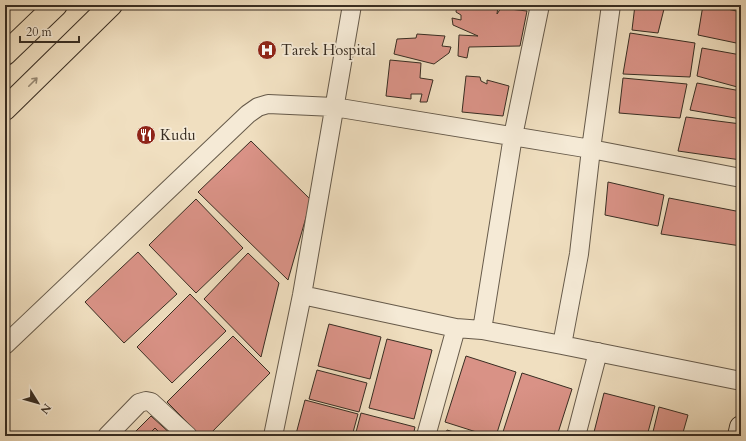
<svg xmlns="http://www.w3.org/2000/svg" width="746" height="441" viewBox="0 0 746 441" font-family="Cardo,serif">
	<rect width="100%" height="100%" fill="#f0dfc0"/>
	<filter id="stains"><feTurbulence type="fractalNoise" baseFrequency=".005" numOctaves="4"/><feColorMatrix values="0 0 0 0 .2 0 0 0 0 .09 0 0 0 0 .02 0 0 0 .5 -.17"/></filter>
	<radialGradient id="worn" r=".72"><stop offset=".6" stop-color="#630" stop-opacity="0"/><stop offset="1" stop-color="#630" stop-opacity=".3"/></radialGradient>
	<path fill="#d99286" stroke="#382d22" d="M457 5H500L498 6 497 14 501 8 527 11 520 46 469 47 467 58 458 56 459 35 478 36 453 25 452 18 461 20V15L456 12Z
		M635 5H665L658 33 632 30Z
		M703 5H709L741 12V44L698 35Z
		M630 33 695 43 690 77 623 74Z
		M417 34 445 36 442 46 451 47 449 53 434 64 394 54 397 39 416 38Z
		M702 48 741 55V88L697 76Z
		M390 60 421 63 420 78 433 80 427 102H420L422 94H411V99L386 96Z
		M466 76 480 77 481 81 487 84V80L509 86 503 116 462 112Z
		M623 78 687 84 680 118 619 113Z
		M697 83 741 91V119L690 110Z
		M686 117 741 124V160L678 151Z
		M251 141 311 200 288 280 198 192Z
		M608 182 664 195 658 226 605 215Z
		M669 198 741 212V246L661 234Z
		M196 199 243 248 196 293 149 245Z
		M138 252 177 294 124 343 85 302Z
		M248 253 279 283 261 357 204 299Z
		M190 294 226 331 172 383 137 347Z
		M329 324 381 337 370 379 318 366Z
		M233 336 270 373 208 436H201L167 402Z
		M387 339 432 350 414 419 369 408Z
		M466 356 516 372 496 436H489L445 422Z
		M317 370 367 383 359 412 309 399Z
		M522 373 572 389 557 436 502 435Z
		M604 393 655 406 647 436H593Z
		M305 400 358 414 352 436H302L296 434Z
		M659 407 688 415 682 436H652Z
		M361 413 415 427 413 436H355Z
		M151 416 173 436H131Z
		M155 428 163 436H147Z
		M447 430 467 436H445Z"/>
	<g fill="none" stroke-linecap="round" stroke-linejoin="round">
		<g stroke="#665a4a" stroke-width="20">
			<path id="street" d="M302 295 456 328 482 330 562 345 579 254 591 149 611 5
				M482 330 513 136 540 5
				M5 345 248 114 258 107 268 104 334 107 591 149 741 178
				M562 345 741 381
				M107 436 139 403 146 401 151 402 188 436
				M273 436 302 295 352 5
				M426 436 456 328
				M576 436 598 352"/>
		</g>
		<g stroke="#382d22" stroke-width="24">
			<path id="secondary" d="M739 436 741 427"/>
		</g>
		<g stroke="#382d22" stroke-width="24">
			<path id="highway" d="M5 54 56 5
				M5 109 111 5"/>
		</g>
		<use href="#street" stroke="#f5ead6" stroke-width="18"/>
		<use href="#secondary" stroke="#f5ead6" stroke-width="22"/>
		<use href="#highway" stroke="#f0dfc0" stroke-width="22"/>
	</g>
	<defs><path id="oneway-shaft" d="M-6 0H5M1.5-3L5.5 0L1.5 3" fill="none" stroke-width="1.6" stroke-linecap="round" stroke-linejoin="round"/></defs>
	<use stroke="#948671" href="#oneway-shaft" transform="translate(33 82) rotate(-45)"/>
	<defs>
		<g id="hospital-disc" transform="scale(1)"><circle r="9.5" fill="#8f2418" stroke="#f5ead6"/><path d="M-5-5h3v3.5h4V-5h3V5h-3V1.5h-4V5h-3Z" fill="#fff"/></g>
		<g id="restaurant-disc" transform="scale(1)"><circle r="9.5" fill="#8f2418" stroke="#f5ead6"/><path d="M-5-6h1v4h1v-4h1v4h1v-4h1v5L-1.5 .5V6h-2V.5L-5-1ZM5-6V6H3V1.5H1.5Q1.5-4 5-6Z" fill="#fff"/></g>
	</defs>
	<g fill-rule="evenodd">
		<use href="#hospital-disc" x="267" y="50"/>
		<use href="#restaurant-disc" x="146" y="135"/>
	</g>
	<g text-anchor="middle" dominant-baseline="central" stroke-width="3.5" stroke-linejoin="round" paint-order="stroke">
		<g font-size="15" fill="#382d22" stroke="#f5ead6" text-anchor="start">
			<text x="281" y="50">Tarek Hospital</text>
			<text x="160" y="135">Kudu</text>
		</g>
	</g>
	<rect width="746" height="441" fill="none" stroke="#f0dfc0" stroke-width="20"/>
	<rect x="6" y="6" width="734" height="429" fill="none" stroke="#382d22" stroke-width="2"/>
	<rect x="10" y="10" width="726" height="421" fill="none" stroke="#382d22"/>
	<g transform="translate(38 403) rotate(127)" stroke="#f5ead6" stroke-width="3" paint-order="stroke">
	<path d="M0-3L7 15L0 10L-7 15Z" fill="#382d22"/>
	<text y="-6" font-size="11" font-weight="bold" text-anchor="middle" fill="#382d22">N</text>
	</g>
	<path d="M20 36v6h59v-6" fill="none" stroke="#382d22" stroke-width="2"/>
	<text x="26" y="36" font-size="12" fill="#382d22" stroke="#f5ead6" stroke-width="3" paint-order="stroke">20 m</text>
	<rect width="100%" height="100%" filter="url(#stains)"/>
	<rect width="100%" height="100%" fill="url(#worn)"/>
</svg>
